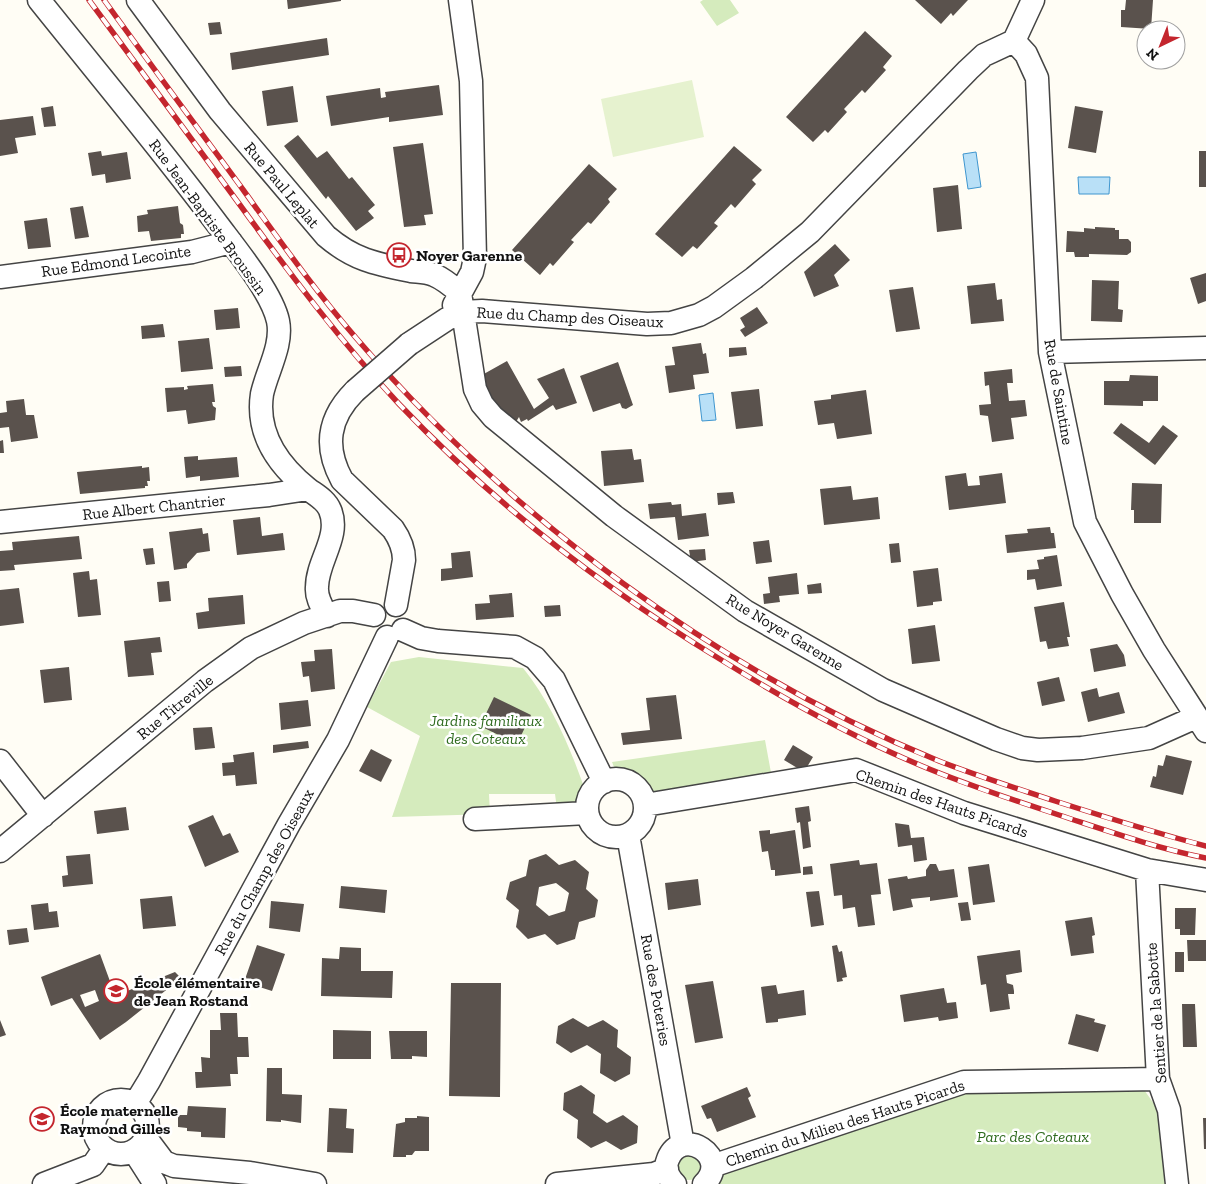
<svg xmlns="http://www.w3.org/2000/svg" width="1206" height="1184" viewBox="0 0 1206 1184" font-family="'Zilla Slab',serif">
	<rect width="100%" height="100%" fill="#fffdf5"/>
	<path fill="#d5ebbd" d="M703 0H730L739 13 717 26 700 2Z
		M419 657 523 668C552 704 571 749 586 793L579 804 557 809 555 794H489L490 814 392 817 420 736 367 707 391 662Z
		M765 740 772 778 649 796 631 780 617 775 612 762Z
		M1142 1087 1157 1108 1165 1184H716L721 1172 967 1090Z
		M677 1168a12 12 0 1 1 24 0a12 12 0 1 1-24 0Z"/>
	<path fill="#e6f2cf" d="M692 80 704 137 613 157 601 99Z"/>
	<path fill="#b9e0f7" stroke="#3f96cf" d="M976 152 981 187 968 189 963 154Z
		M1078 177H1110L1109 194H1079Z
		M713 393 716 420 702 421 699 395Z"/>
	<path fill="#5a524d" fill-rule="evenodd" d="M287 0H341V1L288 9Z
		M915 0H968L953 16 951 13 941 24Z
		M1126 0H1153L1151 29 1121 27V10H1125Z
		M220 22 222 34 210 35 208 23Z
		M865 31 892 56 883 67 886 70 865 93 862 90 844 109 847 112 828 133 825 130 813 142 786 117Z
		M327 38 329 55 232 70 230 53Z
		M439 85 443 115 389 122V117L331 126 326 96 380 88 381 98 386 97 385 92Z
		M293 86 298 122 267 126 262 91Z
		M53 106 56 126 44 127 41 108Z
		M1075 106 1103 111 1096 153 1068 148Z
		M33 116 36 135 15 138 18 153 0 156V120Z
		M298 135 317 158 327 151 349 179 352 177 375 205 368 211 374 218 356 231 328 196 326 199 284 146Z
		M423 143 433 214 424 215 426 225 404 227 393 147Z
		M734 146 762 170 752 180 756 184 735 208 731 204 714 223 718 226 697 249 693 246 682 257 655 234Z
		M101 151 102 156 127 152 131 179 106 183 105 174 92 176 88 153Z
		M1199 151H1206V187H1199Z
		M589 164 617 189 608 199 610 202 591 224 588 222 571 240 574 242 553 266 550 263 540 275 512 250Z
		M958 185 962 229 937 232 933 188Z
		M83 206 89 237 75 239 70 208Z
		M178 206 180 223 183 225 184 234H181V238L151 241 149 231 138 232 137 216 148 214 147 210Z
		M47 218 51 247 28 249 24 221Z
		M1095 227 1115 228V230H1119V239H1128L1131 242V252L1127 255 1089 254V257H1075L1074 252H1066L1067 231 1084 232V228L1095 229Z
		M835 244 850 260 834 275 839 286 814 297 804 272Z
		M1206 273V301L1198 304 1190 278Z
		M1092 280 1119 281 1118 309 1123 310 1122 322 1091 321Z
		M995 283 997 300 1002 299 1004 321 971 324 967 286Z
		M913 287 920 329 896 332 889 290Z
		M757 307 768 323 745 337 740 330 745 327 740 318Z
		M238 308 240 328 216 330 214 310Z
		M163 324 165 337 142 339 141 326Z
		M209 338 213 369 181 372 178 341Z
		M701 343 703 354 706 353 709 373 693 375 695 389 669 393 665 366 675 365 672 347Z
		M746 347 747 355 729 357V348Z
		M507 361 534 409 549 398 537 379 564 368 577 403 556 410 553 405 528 421 527 419 521 422 519 417 514 425 501 416 483 383 482 375Z
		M618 362 633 405 626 409 622 408 620 403 593 412 580 376Z
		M241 366 242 376 225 377 224 367Z
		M1012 369 1013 383H1007L1009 401 1025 400 1027 416 1011 418 1014 439 992 442 988 416 980 415 979 405 991 404 989 385 985 386 984 372Z
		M1130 375 1158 376V401H1143V406L1104 405V381H1129Z
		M213 384 215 402H212L213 406 216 408 215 420 188 424 186 410 167 412 165 388 184 387V390L188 389 187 386Z
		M759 389 763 426 736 429 731 392Z
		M866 390 872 434 837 439 834 423 818 425 814 401 831 399V395Z
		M24 399 26 415H34L38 438 11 442 9 427 0 428V413L7 412 6 401Z
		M1121 423 1149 443 1163 425 1178 436 1155 465 1113 433Z
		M3 440 4 453H0V441Z
		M632 449 634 460 641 459 644 482 604 486 601 451Z
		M198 456V460L237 457 239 477 200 481V476L186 478 184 457Z
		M142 466V468L149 467 150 481H147L148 486H145V488L80 494 77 472Z
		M966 473 968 486 980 485 979 476 1002 473 1006 503 949 510 945 476Z
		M1132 483 1162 484 1161 523H1134V510H1131Z
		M851 486 853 500 878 497 880 519 824 525 820 489Z
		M733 492 735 503 718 505 717 493Z
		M671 502 672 505 681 504 682 516 706 513 709 536 678 540 675 517 650 519 648 504Z
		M260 517 262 536 283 533 285 550 237 555 233 520Z
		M1050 527 1051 533H1054L1056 548 1007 553 1005 535 1028 533 1027 529Z
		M202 528 203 534 208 533 210 551 197 553 187 564V568L174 570 169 532Z
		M79 536 82 559 14 565 15 570 0 571V551L13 550 12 542Z
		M769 540 772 562 756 564 753 542Z
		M899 543 901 562 891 563 889 544Z
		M153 548 155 564 146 565 143 549Z
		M705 549 706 560 691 562 689 550Z
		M470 551 473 577 441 581V569L452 568 451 553Z
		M1057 555 1062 586 1037 590 1035 579 1027 580V570L1039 569 1037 560 1044 559V557Z
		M938 568 942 601 933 602V605L917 607 913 571Z
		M89 571 90 580 97 579 101 615 78 617 73 573Z
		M797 573 799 594 779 596 780 602 764 604 763 594 770 593 768 577Z
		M169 581 171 601 159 602 157 582Z
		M821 583 822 593 808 594 807 585Z
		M19 588 24 623 0 626V590Z
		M512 593 514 617 476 620 475 604 490 603 489 595Z
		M243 595 245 624 198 629 196 613 209 611 208 598Z
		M1064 602 1070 637H1067L1069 646 1048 649 1046 641 1040 642 1034 607Z
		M560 605 561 616 545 617 544 606Z
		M935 625 940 661 912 664 908 629Z
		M160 637 162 652 151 653 154 675 128 677 124 641Z
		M1117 644 1124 655 1126 666 1094 672 1090 649Z
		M332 649 335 689 311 692 309 676 303 677 301 662 315 661 314 650Z
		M69 667 72 700 44 703 40 670Z
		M1059 677 1065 701 1042 706 1037 682Z
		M1097 688 1099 697 1119 692 1125 713 1088 722 1081 692Z
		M676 695 682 739 623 745 621 733 650 730 646 698Z
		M494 697 531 715 517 744 480 726Z
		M308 700 311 726 281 730 279 703Z
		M212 727 215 748 195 750 193 728Z
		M308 741 309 748 273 753V745Z
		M793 745 813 757 804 772 784 760Z
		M371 749 392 760 381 782 359 771Z
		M254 752 257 784 236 786 235 775 223 776 222 763 234 762 233 755Z
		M1166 755 1192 761 1183 795 1150 787 1153 776 1156 777 1158 765 1163 766Z
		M809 806 811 821 808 822 811 847 803 849 800 822 797 823 795 808Z
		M126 807 129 830 97 834 94 811Z
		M213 815 223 836 230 833 239 852 205 867 188 826Z
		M895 823 909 825 911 838 924 837 927 860 914 862 912 845 898 847Z
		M770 830V834L795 830 801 873 775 876V870H771L768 851 762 852 759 831Z
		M90 854 93 884 63 887 62 876 68 875 66 856Z
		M546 854 559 865 575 860 589 872 586 889 598 900 595 917 579 922 575 939 557 945 545 934 528 939 516 927 519 910 506 899 510 882 526 876 529 860ZM556 883 569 893 565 911 549 916 536 905 539 887Z
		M859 860 860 865 877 863 881 894 871 895 875 925 858 927 855 907 843 909 842 895 834 896 830 864Z
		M930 864H936L939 871 954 869 958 897 930 901V897L911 899 913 907 893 911 888 879 907 876 908 879 926 876V870Z
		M989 864 995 902 973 905 968 867Z
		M812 866 813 874 803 875V867Z
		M698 879 701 905 668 910 665 883Z
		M341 886 387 890 385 913 339 908Z
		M819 891 824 925 811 927 806 892Z
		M172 896 176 926 143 929 140 899Z
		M271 901 304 904 300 932 269 928Z
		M968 902 971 920 961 921 958 903Z
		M48 903 49 912 57 911 59 927 34 930 31 905Z
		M1175 908H1196L1195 935H1180V929H1175Z
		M1092 917 1095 935 1092 936 1094 953 1071 956 1065 921Z
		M27 928 29 942 9 945 7 930Z
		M1187 940H1206V961H1188Z
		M257 945 285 954 272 991 244 982Z
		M837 945 839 952 842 951 847 977 842 978 843 981 837 982 832 946Z
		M340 947 361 948V971H393L392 998 321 996 322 958 339 959Z
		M1020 950 1022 972 1006 975 1007 983 1013 985 1014 991V994H1008L1010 1009 990 1012 986 984 981 985 977 956Z
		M1175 952H1184V972H1175Z
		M100 954 111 984 108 985 112 997 175 972 179 976 170 987 126 1022 100 1040 72 998 51 1006 41 977ZM95 990 99 1001 85 1007 80 995Z
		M713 981 723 1038 695 1043 685 985Z
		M451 983H501L500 1097 449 1096Z
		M776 985 778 994 804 990 806 1015 778 1019V1022L766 1023 761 987Z
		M944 988 947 1003 956 1002 958 1018 939 1021 938 1017 904 1022 900 995Z
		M1182 1004H1195L1197 1047H1183Z
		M220 1013H237L238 1037H248L249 1057H237L238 1074H230L231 1086 196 1088 195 1072H202L201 1057 210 1058V1030H221Z
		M1076 1014 1095 1019 1094 1022 1106 1025 1098 1052 1068 1044Z
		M573 1018 588 1027 603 1020 618 1030 617 1047 631 1057 630 1074 615 1082 600 1073 601 1054 587 1045 571 1053 556 1043 558 1026Z
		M0 1020 6 1035 0 1037Z
		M333 1030 371 1031V1059H333Z
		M389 1031H427V1057L412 1056V1059H391Z
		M267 1068H282V1094L302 1095 301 1123 281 1120V1122L266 1121Z
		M581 1085 595 1095 593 1113 607 1123 623 1115 638 1126 637 1143 621 1150 606 1141 591 1148 577 1138 578 1120 563 1110 564 1093Z
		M747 1087 751 1096 748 1098 756 1117 717 1132 711 1118 707 1119 701 1106Z
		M188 1106 226 1108 225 1138 201 1137V1132L187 1131V1128L178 1127V1115H187Z
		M329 1108 347 1109 346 1128 354 1129 353 1153 327 1152Z
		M417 1116 429 1117V1151H415L412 1155H406V1157H393L396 1124 405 1122V1118H417Z
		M1203 1118H1206V1149H1204Z"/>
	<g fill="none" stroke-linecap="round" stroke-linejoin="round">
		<g stroke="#444" stroke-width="25">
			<path id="minor" d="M39 0C99 75 161 149 218 225 236 249 272 293 278 321 283 345 267 371 262 394 256 434 278 465 308 489 316 495 326 500 330 510 341 536 317 561 317 587 316 598 322 607 327 616
				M138 0 220 111 326 236C354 260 376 264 411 271 419 272 427 272 434 275 444 279 452 286 460 293L475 389 482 404 493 417 614 516 745 611 883 690 996 739 1022 748 1038 750 1082 748 1149 738 1196 717
				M1014 41 1026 54 1037 78 1050 352 1085 522 1122 594 1154 650 1206 731
				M1014 41 1033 0
				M0 277 192 252 231 242
				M454 305 472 272 475 258 471 81 460 0
				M409 344 447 319 462 312 482 311 647 324 671 323 699 315 714 307 754 278 810 232 968 70 984 55 1014 41
				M1050 352 1206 348
				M355 391C328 418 324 447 342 480L393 529C400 539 404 548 404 560L396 605
				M0 522 269 495 308 489
				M403 630 421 638 438 641 515 647 535 658 554 680 604 782
				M0 761 43 816
				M587 808a29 29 0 1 1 58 0a29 29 0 1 1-58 0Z
				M645 805 856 770 964 813 1147 870 1206 880
				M475 819 587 813
				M628 835 683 1145
				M0 851 205 681 251 648 304 623 340 611H353L374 615
				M1147 870 1158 1079 1169 1110 1177 1184
				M94 1127a27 27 0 1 1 54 0a27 27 0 1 1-54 0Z
				M135 1104 149 1081 289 824 338 740 387 637
				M146 1138 164 1162 174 1166 250 1173 315 1184
				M134 1151 155 1184
				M712 1163 718 1164 964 1082 1158 1079
				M44 1184 93 1165 104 1149
				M557 1184 654 1174 667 1169
				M675 1184C668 1177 664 1168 668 1159 682 1125 732 1157 704 1184"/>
		</g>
		<use href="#minor" stroke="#fff" stroke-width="22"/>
		<g stroke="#c4262e" stroke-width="5.5">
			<path id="rail" d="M89 0C139 68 190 137 240 205 290 274 341 342 399 404 495 505 605 589 723 661 787 701 853 737 922 766 967 785 1013 800 1059 815 1108 831 1156 848 1206 858
				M104 0C150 64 197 127 244 191 280 241 316 292 357 339 511 518 720 672 939 761 977 776 1016 788 1055 801 1105 817 1155 833 1206 846"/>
		</g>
		<use href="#rail" stroke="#fff" stroke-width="4" stroke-dasharray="11" stroke-linecap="butt"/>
		<g stroke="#444" stroke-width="25" stroke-linecap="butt">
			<path id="minor-bridge" d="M355 391 409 344"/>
		</g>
		<use href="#minor-bridge" stroke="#fff" stroke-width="22"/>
	</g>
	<defs>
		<g id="bus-ring" transform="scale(1.25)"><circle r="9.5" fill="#fff" stroke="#c4262e" stroke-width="1.5"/><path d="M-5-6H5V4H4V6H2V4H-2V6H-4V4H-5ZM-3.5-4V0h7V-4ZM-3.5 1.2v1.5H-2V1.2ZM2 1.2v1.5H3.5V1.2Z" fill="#c4262e"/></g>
		<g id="school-ring" transform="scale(1.25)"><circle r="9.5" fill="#fff" stroke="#c4262e" stroke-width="1.5"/><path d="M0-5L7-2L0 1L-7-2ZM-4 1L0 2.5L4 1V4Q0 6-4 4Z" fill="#c4262e"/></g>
	</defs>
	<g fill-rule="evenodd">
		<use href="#bus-ring" x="399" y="255"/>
		<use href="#school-ring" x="116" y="991"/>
		<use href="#school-ring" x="42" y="1119"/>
	</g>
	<g text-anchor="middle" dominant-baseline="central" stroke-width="5" stroke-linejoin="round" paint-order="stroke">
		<g font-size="16" fill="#111" stroke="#fff">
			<text transform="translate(282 185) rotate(50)">Rue Paul Leplat</text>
			<text transform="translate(208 217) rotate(54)">Rue Jean-Baptiste Broussin</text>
			<text transform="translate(116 261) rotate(-8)">Rue Edmond Lecointe</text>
			<text transform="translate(570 317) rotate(3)">Rue du Champ des Oiseaux</text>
			<text transform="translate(1059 392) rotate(80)">Rue de Saintine</text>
			<text transform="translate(154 507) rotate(-6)">Rue Albert Chantrier</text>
			<text transform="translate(785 632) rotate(31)">Rue Noyer Garenne</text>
			<text transform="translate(175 707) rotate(-39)">Rue Titreville</text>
			<text transform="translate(942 803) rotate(19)">Chemin des Hauts Picards</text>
			<text transform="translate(264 872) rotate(-61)">Rue du Champ des Oiseaux</text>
			<text transform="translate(656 990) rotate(80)">Rue des Poteries</text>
			<text transform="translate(1156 1013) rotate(-94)">Sentier de la Sabotte</text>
			<text transform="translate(845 1123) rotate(-18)">Chemin du Milieu des Hauts Picards</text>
		</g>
		<g font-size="16" font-weight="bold" fill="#111" stroke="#fff" text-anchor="start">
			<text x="416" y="255">Noyer Garenne</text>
			<text x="134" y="982">École élémentaire<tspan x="134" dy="18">de Jean Rostand</tspan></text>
			<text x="60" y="1110">École maternelle<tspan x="60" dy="18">Raymond Gilles</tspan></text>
		</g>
		<g font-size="16" font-style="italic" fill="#2f6b1f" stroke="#fff">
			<text x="486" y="720">Jardins familiaux<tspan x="486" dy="18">des Coteaux</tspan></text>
			<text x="1033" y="1136">Parc des Coteaux</text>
		</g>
	</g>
	<g transform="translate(1161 45) rotate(223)"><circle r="24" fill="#ffffff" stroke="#a0a0a0"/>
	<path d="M0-4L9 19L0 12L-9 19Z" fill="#c4262e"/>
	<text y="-8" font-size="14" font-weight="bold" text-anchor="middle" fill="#111111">N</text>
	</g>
</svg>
